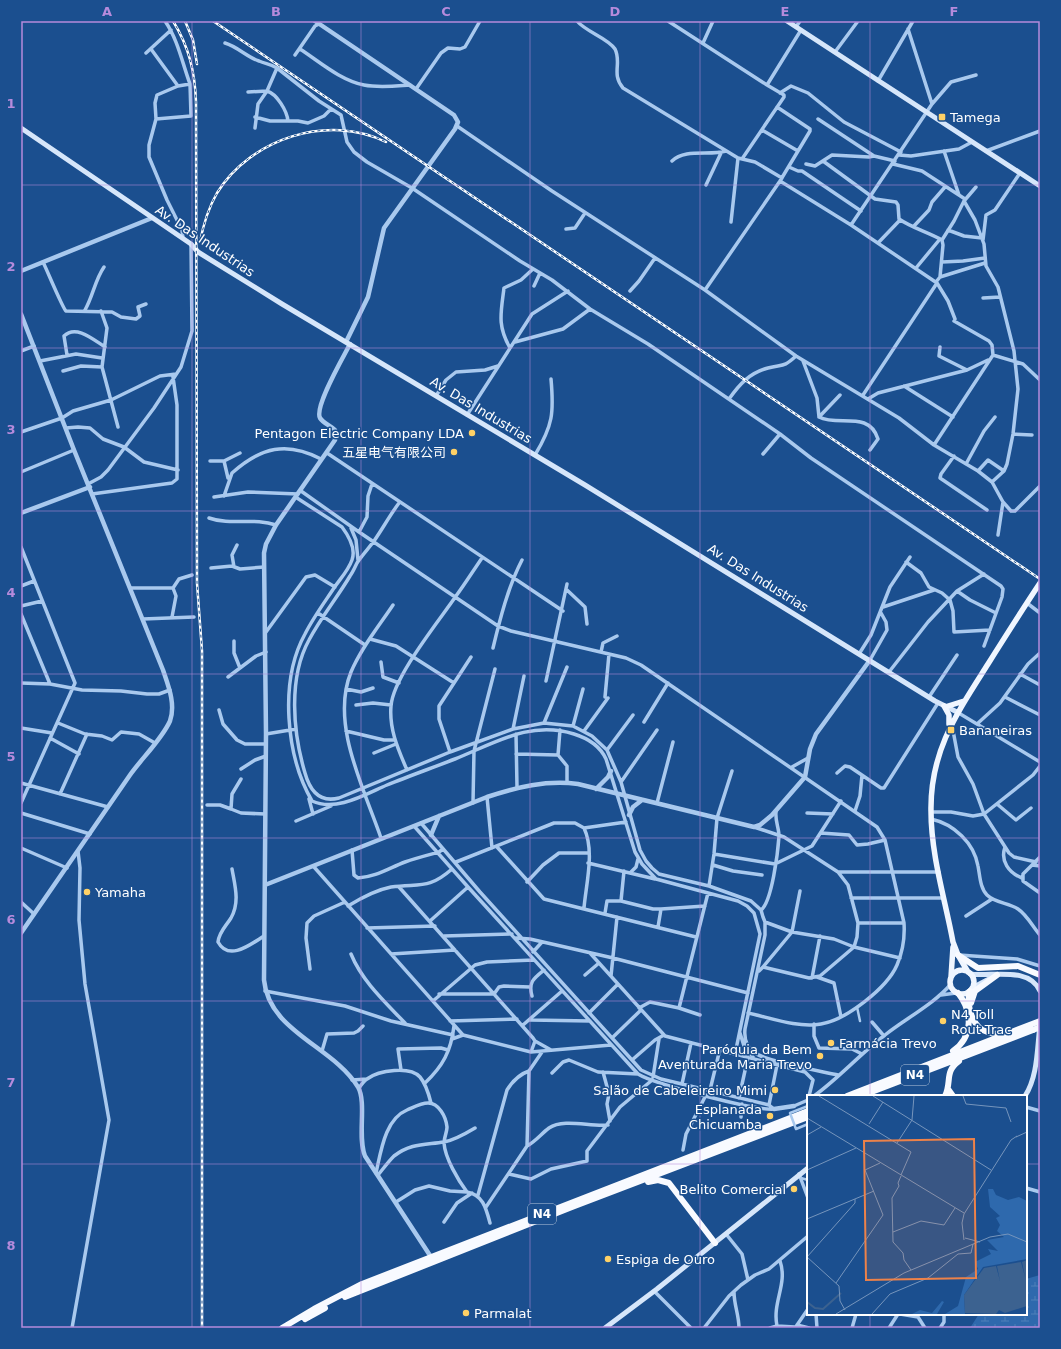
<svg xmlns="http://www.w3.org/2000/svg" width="1061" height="1349" viewBox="0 0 1061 1349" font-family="'DejaVu Sans','Noto Sans SC',sans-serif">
	<defs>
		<pattern id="wetland-marsh" width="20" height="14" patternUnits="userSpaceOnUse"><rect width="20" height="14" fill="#2e69ad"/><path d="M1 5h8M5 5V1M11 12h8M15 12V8" fill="none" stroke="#4d80b9"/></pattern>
	</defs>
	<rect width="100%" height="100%" fill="#1b4f8f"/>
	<path fill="url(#wetland-marsh)" d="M1040 1275V1328H970L979 1314H1026V1279Z"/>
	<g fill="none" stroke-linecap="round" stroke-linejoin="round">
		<path stroke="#a9c9ee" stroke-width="2.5" d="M857 1007 860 1021
			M801 1178 808 1180"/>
		<path stroke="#a9c9ee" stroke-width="3.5" d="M165 21C178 40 182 62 190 84
			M577 21C586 32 608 38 615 49 622 63 611 74 623 88L738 158 755 162 782 178
			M668 21 767 85 801 30
			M796 27 800 21
			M225 43C238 47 247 57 259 61 266 64 271 64 277 68
			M703 43 713 21
			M151 49 178 86
			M300 49C320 62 340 80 364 85 379 88 395 86 410 85
			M835 52 858 21
			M146 53 171 30
			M295 55 315 26 319 24
			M878 81 913 21
			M416 89 441 53 448 48 460 49 465 47 480 21
			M248 92 267 91 277 68 319 101 341 115 347 142 354 152 367 162 412 188 520 261 552 280 590 309 648 344 780 434 811 458 1001 586 1003 589 1002 597 984 646
			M780 93 791 86 808 93 844 122 901 152
			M932 104 951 82 976 75
			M255 117 270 121H298L308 123 324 116 331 109
			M156 119 155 103 157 95 178 86 190 84 191 116 156 119 149 145V157L167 200 182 230 183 238
			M818 119 874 156 895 161
			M457 126 552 191 705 290 796 356 899 418 934 445 978 471 992 482 1003 502 1011 511H1015L1040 486
			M255 128 258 104 267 91C277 94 287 111 288 121
			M762 130 798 151
			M944 151 959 195
			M986 151 1040 131
			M899 155 911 156 959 149 972 142
			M742 159 784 97V95L767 85
			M672 161C685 148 710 156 726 151
			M823 161 875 199 896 202 898 205 899 219C912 228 928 232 942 240L943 245 940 277
			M806 164 815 166 832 155 869 157 874 156
			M893 164 922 171 965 199
			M789 167 798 171H802L861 211
			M780 181 851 225 937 283 863 395
			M706 185 721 153
			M964 201 975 220 984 244 986 266 998 287 1014 351 1018 389 1013 434 1007 464 1004 471 992 482
			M731 222 738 158
			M851 225 932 104 908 29
			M914 226 929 210 932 202 945 187
			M566 229 575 228 585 213
			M948 230 964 236 982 238
			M942 240 954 221 964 201 976 187
			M983 240 986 215 995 210 1020 173
			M878 243 900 220
			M43 262C47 270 63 309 66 311L112 312 121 317 136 319 140 316 138 307 146 304
			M942 262 963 261 985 258
			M916 268 940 239
			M936 282 940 277 985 263
			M937 283 948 301 955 319
			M534 286 540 273
			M705 290 780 181 810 131V129L777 107
			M630 291 639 281 655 258
			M983 298 1000 297
			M85 310C93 296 95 280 104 267
			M101 311 107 328 102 367 118 427
			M515 342 563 329 590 309
			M940 347 939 356 967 370
			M510 348C497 325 501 313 504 288L521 280 533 269
			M21 351 34 346
			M67 355 64 336C76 324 94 340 105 347
			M993 355 1023 364 1040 380
			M40 361 76 354 102 358
			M803 361 817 398 819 417
			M63 371 81 366 102 367
			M904 386 953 417
			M436 396 446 380 456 372 485 370 498 366
			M729 399C739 385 749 373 768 368 783 364 783 368 796 356
			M868 399 878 393 967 370 988 360
			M467 415 532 314 568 291
			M819 417C838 427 869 410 878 439L870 450
			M819 417 840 395
			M66 428 78 427 90 428 103 439 124 447 144 462 178 470
			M21 432 62 418 73 411 111 400 160 376 176 374
			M1013 434 1032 435
			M934 445 993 355 992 345 989 341 954 321
			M327 453 563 611
			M763 454 780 434
			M535 455C553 425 554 413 551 379
			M954 456 941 474 940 478 987 510
			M210 461H224L240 453
			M224 461 228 478
			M966 464 984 431 995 417
			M978 471 988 460 1004 471
			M21 472 74 450
			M88 484 101 477 108 470 154 408 181 367 192 331 191 244
			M301 491 359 532 498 626 511 631 626 658 641 665 877 827 885 840 904 923C905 938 903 951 897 965 887 988 846 1020 821 1024 797 1028 771 1018 748 1013
			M92 494 172 483 177 479V405L173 377
			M224 496 232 473C261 447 287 441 321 459
			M214 497 248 492 298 494
			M297 498 342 527C348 535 356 549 352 560 348 571 340 579 334 588 324 603 313 618 305 634 279 681 286 756 312 801 336 812 364 795 387 785 409 776 432 768 455 759 495 743 530 720 574 734 587 738 600 746 606 759L635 852 642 864 656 879 738 901 747 906 754 913 760 934 735 1054
			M399 503C390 515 383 528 374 541 369 548 362 555 357 563 355 567 353 572 350 576 337 598 321 617 309 640 288 678 293 733 305 773 310 791 320 803 339 798L450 752 513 729 544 723 573 726 592 736 607 750 621 782 640 850 646 861 652 868 659 874 709 886 751 901 761 910 763 917 765 922V935L745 1029C744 1039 747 1048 755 1053 768 1062 820 1071 838 1075
			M209 518C231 526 254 517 276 525
			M351 528 356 540 358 560
			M359 532 367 517 368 496 372 484
			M998 535 1003 502
			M21 547 75 683 21 803
			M906 562 921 573 929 587 942 593 950 600 953 611 954 632 990 630
			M234 567 232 555 237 545
			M211 568 232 566 240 569 264 567
			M21 586 34 581
			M131 588H173L179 579 192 575
			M567 590 585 607 587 624
			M957 591 970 600 996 613
			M1027 603 1040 613
			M21 606 42 601
			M883 607 934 590
			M318 613 365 645
			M21 614 50 684
			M172 617 176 596 173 588
			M143 619 194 617
			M266 632 306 577 315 575 335 587
			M370 639 396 646 454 683
			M234 641V653L240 668
			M493 648C500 619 508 587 522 560
			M601 652 603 643 617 636
			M859 654 871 635 890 587 910 557
			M870 660 887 630 886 622 881 613
			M381 662 383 677 399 683
			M889 672 928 622 957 591 984 574
			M1020 674 1040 685
			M228 677 256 656 266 652
			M546 681 567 584
			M21 683 50 684 82 690 121 691 147 694H159L170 690
			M346 689 361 692 373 688
			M605 697 609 654
			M929 697 957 655
			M1005 697 1040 715
			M356 705 373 703 391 705
			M219 710 223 724 237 740 245 744H266
			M957 712 1040 762
			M644 722 668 683
			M58 723 85 734 102 736 112 740 121 732 139 734 155 743
			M544 723 567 667
			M977 724 1000 703 1028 664 1040 653
			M952 725 958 757 973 784 984 814 1009 853 1014 857 1036 862
			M573 726 583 689
			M21 728 52 733
			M513 729 524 676
			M346 731 384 740H394
			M584 731 608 698
			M266 734 296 729
			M516 734 517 787
			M50 738 79 754
			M607 750 633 715
			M450 752 439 719V706L471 657
			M374 753 396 744
			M516 754 558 755 567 766V783
			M558 755 560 730
			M792 767 808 758
			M241 769 255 760 266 756
			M407 770C398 749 389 729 391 706 393 677 439 621 456 596 465 584 473 571 482 558
			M837 773 845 766 850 767 881 788H884L938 703
			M241 779 232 794 231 809 241 813 265 814
			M621 782 657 730
			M21 783 108 807
			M60 794 87 734
			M487 797 492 848
			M309 799 313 814
			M473 803 474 751 495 669
			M657 803 673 742
			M997 804 1016 820 1031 808
			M207 805H220L231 809
			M855 811 860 796 862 775
			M931 812H951L973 816 984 814 1033 775 1040 766
			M21 813 90 834
			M807 813 833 814
			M931 819C954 824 974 843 978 866 980 876 980 888 987 895 995 903 1009 903 1018 909 1027 915 1033 927 1040 935
			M296 821 331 806
			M421 823 480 892 641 1070 661 1079 769 1105 774 1109
			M414 826 468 887 638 1074C654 1084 756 1111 774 1109
			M754 827 784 837 838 872 848 885 858 923 857 937 854 947 820 976 809 978 763 967 759 971
			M584 828 626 822
			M821 833 849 835 857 845 868 844 885 840
			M381 838C364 788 330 724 351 672 361 648 379 626 393 605
			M497 847 544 899 696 937
			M1005 847C1000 861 1009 873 1022 878
			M21 848 67 868
			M352 850 354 875 358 878C376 877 389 868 405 862 416 858 428 855 439 852L443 849
			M714 854 775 864 812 846 841 801
			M1040 857 1023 874V881L1040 893
			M456 862 554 823H575L584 828C595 851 586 884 584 908
			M588 863 655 879
			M713 865 733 871 762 875
			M1032 865 1040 866
			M314 867 463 1035 531 1052 611 1045
			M232 869C235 886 240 902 231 918 226 926 219 932 218 942 229 962 251 944 264 936
			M838 872H939
			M630 873 636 867 638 859
			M527 882 543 865 559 853H588
			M709 886 714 854 717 818 732 771
			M399 887 533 1038 535 1041 531 1052
			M851 898H944
			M621 901 653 909H661
			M21 902 34 914
			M348 906C361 898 376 890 391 887 420 883 428 890 452 869
			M761 910C772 902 778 851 779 836 779 828 775 821 776 812
			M605 913 607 901H621L624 871
			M966 916 992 899
			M430 921 468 887
			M765 922 792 932 834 939 854 947 900 958
			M858 923H904
			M658 927 661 909 705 906
			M367 928 435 926
			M444 936 512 934
			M516 938 530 939 613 958 748 993
			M533 952 542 942
			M590 953 665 1036 805 1072 813 1080 809 1096
			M351 954C362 981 385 1002 405 1023
			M391 954 455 950
			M959 955 1017 959 1040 966
			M763 967 792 932 800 891
			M310 969 306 938 307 923 314 916 345 902
			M585 975 599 963
			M611 976 617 917
			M817 977 834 983 841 1017
			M812 978 820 936
			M265 991 345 1006 391 1021 453 1035
			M439 994H494L499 987 504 986 530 987
			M941 995 956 993
			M532 996C528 982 534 978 544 970
			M433 1001 475 965 487 962 534 960
			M639 1008 650 1002 679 1008 708 893
			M679 1008 700 1015
			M589 1013 617 985
			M530 1020 590 1021
			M450 1021 517 1019
			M872 1022 884 1036
			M814 1024V1036L819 1048 852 1049 862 1054
			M523 1025 562 991
			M740 1033 744 1046 753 1057
			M612 1038 641 1010
			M452 1039 463 1035
			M535 1041 551 1050
			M322 1051 327 1034 354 1033 358 1031 363 1026
			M632 1060 655 1040 664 1035
			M401 1070 398 1049 441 1048 448 1050
			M603 1072 609 1094 607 1104 610 1121
			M552 1073 563 1062 569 1060 598 1072 638 1074
			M653 1077 659 1039
			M352 1080 367 1079
			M425 1083C443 1066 451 1051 454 1026
			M682 1084 691 1043
			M359 1088C361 1085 364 1081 367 1079 379 1070 410 1066 420 1077 426 1084 429 1095 431 1103
			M710 1090 720 1049
			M814 1096C839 1078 860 1054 885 1035 905 1019 934 1004 951 984
			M739 1098 748 1057
			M769 1105 777 1065
			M794 1106 808 1100
			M1026 1107 1040 1111
			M741 1117 742 1104
			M527 1146C536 1141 541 1134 549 1128 564 1118 590 1127 608 1125
			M683 1150 686 1134 706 1095
			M376 1173C381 1151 385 1119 407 1110 414 1107 421 1103 428 1103 439 1103 446 1117 447 1127 447 1132 444 1138 444 1143 445 1158 458 1180 467 1192 483 1195 486 1208 490 1223
			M509 1174 531 1179 551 1169 587 1161V1151L620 1107 651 1081
			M799 1174 808 1198
			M378 1175C383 1169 388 1162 394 1156 411 1143 425 1145 444 1142 455 1140 465 1134 475 1128
			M1026 1188 1040 1192
			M478 1195 507 1090C512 1082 520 1074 529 1071
			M396 1202 415 1190 429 1186 450 1191 467 1192
			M486 1207 527 1146 529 1071 542 1052
			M444 1222 457 1203 472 1193
			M726 1234 742 1254 748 1280
			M780 1261C788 1284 772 1302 777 1326L795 1327
			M654 1291 691 1328
			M734 1292C734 1305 739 1315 739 1328
			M816 1314 817 1328
			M900 1314 918 1317 925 1328
			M797 1325 809 1328
			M72 1328 109 1120 85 984 79 920 80 868 78 851
			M704 1328 729 1296 741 1285 755 1275 769 1269 808 1236
			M770 1328 777 1326
			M795 1328 808 1309
			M852 1328 856 1314
			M889 1328 898 1314
			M940 1328 944 1322V1314"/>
		<path stroke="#a9c9ee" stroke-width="4.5" d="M315 21 454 115 458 122 455 129 384 228 368 297 346 342
			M21 271 152 218
			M21 314 74 450 163 670C168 685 176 704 170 721 162 739 142 758 130 775 94 828 57 880 21 933
			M350 344C344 356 314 407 320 418 323 423 331 426 335 430V440L276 525 266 544 264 553 266 734 264 980C269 1032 333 1046 358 1087 367 1103 357 1137 365 1156L431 1257
			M21 513 90 487
			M596 789 608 777 611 771
			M629 815 633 807 642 800
			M431 835 439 816
			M265 885 487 797C517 787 546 780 578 784L754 827 760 825 772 815 805 777 810 749 816 734 870 660
			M774 1109 794 1106"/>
		<path stroke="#d6e6fa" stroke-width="5" d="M787 21 1040 186
			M21 128 191 244 198 252 282 304 585 485 935 701 957 712
			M970 974C992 977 1029 966 1040 991
			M972 988 991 978
			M1025 1096C1038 1076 1037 1048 1040 1025
			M605 1328 657 1289 808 1168"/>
		<path stroke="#f0f6ff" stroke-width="5.5" d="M944 706 949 715V724
			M945 707 964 701
			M950 982a12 12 0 1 1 24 0a12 12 0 1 1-24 0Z
			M968 972 958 955 953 942C945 899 931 855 931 811 930 751 957 713 988 664 1005 637 1022 610 1040 583
			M951 977 953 947"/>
		<path stroke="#f8faff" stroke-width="6" d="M958 955 978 968 1018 966 1040 975
			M970 991C966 1003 971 1021 981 1029 987 1033 996 1034 1002 1035
			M971 1003 975 991 997 975
			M953 1051C973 1037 973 1012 958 993
			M948 1089 953 1096
			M847 1096 1040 1021
			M861 1096 1033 1030
			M945 1096C952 1082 944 1072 959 1061
			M648 1182 658 1180 669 1183 715 1243
			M345 1297 572 1207 808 1117
			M305 1319 325 1308
			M282 1328 314 1309 362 1284 808 1111"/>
		<g stroke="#fff" stroke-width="2.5">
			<path id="rail" d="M173 21C189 47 195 72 196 102L197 583 202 651V1328
				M185 21 193 40 197 64
				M213 21 1040 579
				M200 242C203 226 209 207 217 193 250 139 328 113 386 142"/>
		</g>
		<use href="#rail" stroke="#1b4f8f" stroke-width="1" stroke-dasharray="3" stroke-linecap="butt"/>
		<path stroke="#a9c9ee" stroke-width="2.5" d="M808 1106 790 1113 796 1129 808 1124"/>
		<path stroke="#f8faff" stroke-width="6" d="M1033 1030 1040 1027"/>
	</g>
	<path fill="none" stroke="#b68bdc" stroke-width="1" stroke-opacity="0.55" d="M192 21V1328M361 21V1328M530 21V1328M700 21V1328M870 21V1096M21 185H1040M21 348H1040M21 511H1040M21 674H1040M21 838H1040M21 1001H1040M21 1164H808M1026 1164H1040M870 1314V1328"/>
	<g fill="#ffd166" stroke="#1b4f8f" stroke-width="1.5">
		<rect x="938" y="113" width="8" height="8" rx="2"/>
		<circle cx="472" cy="433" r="4"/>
		<circle cx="454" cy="452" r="4"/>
		<rect x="947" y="726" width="8" height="8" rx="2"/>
		<circle cx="87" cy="892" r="4"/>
		<circle cx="943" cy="1021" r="4"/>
		<circle cx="831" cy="1043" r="4"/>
		<circle cx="820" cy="1056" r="4"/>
		<circle cx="775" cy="1090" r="4"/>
		<circle cx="770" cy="1116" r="4"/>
		<circle cx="794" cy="1189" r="4"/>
		<circle cx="608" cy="1259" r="4"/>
		<circle cx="466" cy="1313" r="4"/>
	</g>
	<g text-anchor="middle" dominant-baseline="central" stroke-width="3" stroke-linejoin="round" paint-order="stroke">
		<g fill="#1b4f8f" stroke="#bbcadd" stroke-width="1">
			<rect x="901" y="1065" width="28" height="20" rx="3"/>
			<rect x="528" y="1204" width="28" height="20" rx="3"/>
		</g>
		<g font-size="12" font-weight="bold" fill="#fff">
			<text x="915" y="1075">N4</text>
			<text x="542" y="1214">N4</text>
		</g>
		<g font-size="13" fill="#fff" stroke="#1b4f8f" text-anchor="start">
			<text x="950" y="117">Tamega</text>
			<text x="464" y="433" text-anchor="end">Pentagon Electric Company LDA</text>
			<text x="446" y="452" text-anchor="end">五星电气有限公司</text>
			<text x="959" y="730">Bananeiras</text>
			<text x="95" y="892">Yamaha</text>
			<text x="951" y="1014">N4 Toll<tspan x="951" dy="15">Rout Trac</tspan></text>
			<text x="839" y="1043">Farmácia Trevo</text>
			<text x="812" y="1049" text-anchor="end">Paróquia da Bem<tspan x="812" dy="15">Aventurada Maria Trevo</tspan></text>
			<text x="767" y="1090" text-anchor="end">Salão de Cabeleireiro Mimi</text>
			<text x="762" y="1109" text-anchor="end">Esplanada<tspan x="762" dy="15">Chicuamba</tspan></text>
			<text x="786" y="1189" text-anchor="end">Belito Comercial</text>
			<text x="616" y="1259">Espiga de Ouro</text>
			<text x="474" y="1313">Parmalat</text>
		</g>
		<g font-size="13" fill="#fff" stroke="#1b4f8f">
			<text transform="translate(205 241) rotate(34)">Av. Das Industrias</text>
			<text transform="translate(481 410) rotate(31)">Av. Das Industrias</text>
			<text transform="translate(758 578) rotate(32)">Av. Das Industrias</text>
		</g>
	</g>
	<g transform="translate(807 1095)">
		<rect width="220" height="220" fill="#1b4f8f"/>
		<path d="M181 94H186L189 100 201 105 212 102 220 106V164L176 172 157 200 158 219H138L151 211 159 182 171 174 168 167 184 159 181 154 191 156 180 145 197 142 190 136 193 130 189 123 193 121 183 112ZM135 206 137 207 130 219H105L113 215 125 218Z" fill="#2e69ad"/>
		<path d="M220 165V211L198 218 192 215 189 219 158 218 157 200 177 173 189 171 193 186 190 171 214 167 218 182 215 167Z" fill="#3c6290"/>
		<path fill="none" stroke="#3c6290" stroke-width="2" d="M0 207 8 213 16 214 34 198"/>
		<path fill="none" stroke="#7695bc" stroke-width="1" d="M12 1 104 57 94 80M66 1 184 75M156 1 159 9 199 13 204 27M0 23 157 118M62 29 76 7M0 40 14 32M209 42 220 37M90 48 105 25 107 1M0 75 49 53M94 81 91 88 92 91 85 103 86 147 96 158 97 165 104 175M0 124 67 96M86 137 114 126 137 130 148 113M158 143 173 147M157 145 155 128 157 119 204 45 210 41M0 162 48 108V104M0 162 32 191 33 206 38 215M29 188 76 120 58 75 73 68M29 219 97 178 183 142 201 139 220 147M65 219 83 199 121 183 151 159 164 158 166 149"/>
		<path fill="#ee8249" fill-opacity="0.15" stroke="#ee8249" stroke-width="2" d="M167 44 169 183 59 185 57 46Z"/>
		<rect width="220" height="220" fill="none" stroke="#fff" stroke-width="2"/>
	</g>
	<rect width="1061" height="1349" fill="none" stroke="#1b4f8f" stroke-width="44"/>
	<rect x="22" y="22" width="1017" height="1305" fill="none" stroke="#b68bdc" stroke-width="1.5"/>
	<g font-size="13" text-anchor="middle" font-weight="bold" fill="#b68bdc">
		<text x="107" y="16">A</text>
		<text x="276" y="16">B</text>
		<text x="446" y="16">C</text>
		<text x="615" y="16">D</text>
		<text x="785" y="16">E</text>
		<text x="954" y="16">F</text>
		<text x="11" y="108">1</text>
		<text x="11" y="271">2</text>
		<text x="11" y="434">3</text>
		<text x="11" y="597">4</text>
		<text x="11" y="761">5</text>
		<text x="11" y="924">6</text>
		<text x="11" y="1087">7</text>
		<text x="11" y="1250">8</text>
	</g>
</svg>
